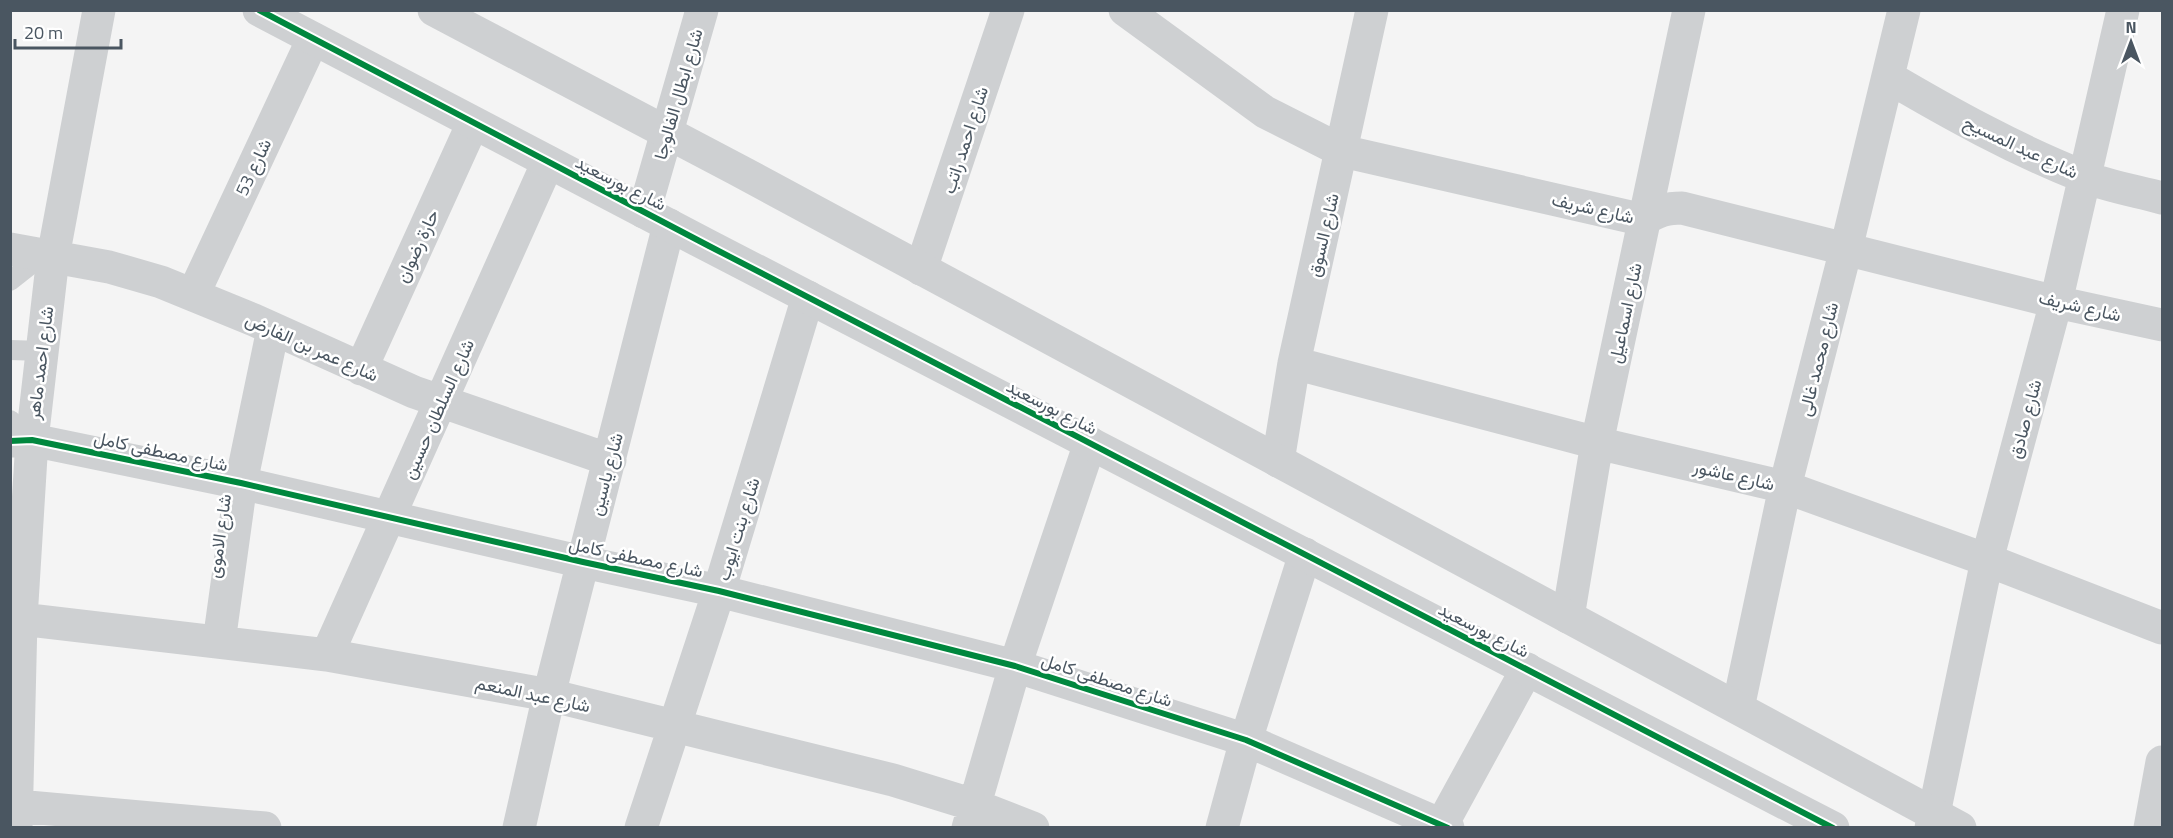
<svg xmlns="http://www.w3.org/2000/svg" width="2173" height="838" viewBox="0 0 2173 838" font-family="'Titillium Web',Vazirmatn,sans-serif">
	<rect width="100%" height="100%" fill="#f4f4f4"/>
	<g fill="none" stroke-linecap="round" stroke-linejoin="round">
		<path stroke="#ced0d2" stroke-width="20" d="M10 281 43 255
			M10 350 42 351
			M10 420 32 440"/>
		<path stroke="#ced0d2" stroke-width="33" d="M1125 10 1265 112 1342 151 1644 220C1657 211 1667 208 1682 208L2056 302 2162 325
			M1888 77C1951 114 2014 149 2082 176 2107 186 2136 191 2162 198
			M644 212 702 10
			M10 249 109 267 161 282 254 320 414 392 610 460
			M921 269 1008 10
			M193 295 313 39
			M1294 363 1597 443 1785 487 1987 560 2162 628
			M361 369 473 123
			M10 441 32 440 241 483 583 562 719 591 1015 666 1246 740 1448 828
			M1278 461 1294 363 1372 10
			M1568 617 1597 443 1689 10
			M21 619 327 655 549 695 893 780 974 805 1033 828
			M219 642 241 483 273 329
			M327 655 548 162
			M1738 708 1785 487 1846 249 1904 10
			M17 806 265 828
			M16 828 21 619 32 440 53 257 99 10
			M519 828 549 695 669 225
			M641 828 719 591 808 297
			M968 828 1015 666 1090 443
			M1222 828 1246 740 1305 554
			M1440 828 1527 669
			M1931 828 1987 560 2056 302 2123 10
			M2150 828 2162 762"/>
		<path stroke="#ced0d2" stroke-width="33" d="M259 10 709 246 1833 828
			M434 10 736 169 1960 828"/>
		<g stroke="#fff" stroke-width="10">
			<path id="cycleway" d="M259 10 709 246 1833 828
				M10 441 32 440 241 483 583 562 719 591 1015 666 1246 740 1448 828"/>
		</g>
		<use href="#cycleway" stroke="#00873e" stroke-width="6"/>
	</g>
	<g text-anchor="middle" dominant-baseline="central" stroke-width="5" stroke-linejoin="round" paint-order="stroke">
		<g font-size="18" fill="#4a5661" stroke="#fff">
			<text transform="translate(678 94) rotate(-74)">شارع ابطال الفالوجا</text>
			<text transform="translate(965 140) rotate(-72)">شارع احمد راتب</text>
			<text transform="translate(2021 147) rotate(25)">شارع عبد المسيح</text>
			<text transform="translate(253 167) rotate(-65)">شارع 53</text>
			<text transform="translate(621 183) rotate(27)">شارع بورسعيد</text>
			<text transform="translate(1593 208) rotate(13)">شارع شريف</text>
			<text transform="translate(1323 235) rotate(-77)">شارع السوق</text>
			<text transform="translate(417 246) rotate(-65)">حارة رضوان</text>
			<text transform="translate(2080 306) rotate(13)">شارع شريف</text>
			<text transform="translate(1625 313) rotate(-78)">شارع اسماعيل</text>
			<text transform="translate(312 347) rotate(24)">شارع عمر بن الفارض</text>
			<text transform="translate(1818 359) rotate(-76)">شارع محمد غالى</text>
			<text transform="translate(40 363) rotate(-83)">شارع احمد ماهر</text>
			<text transform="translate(1052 407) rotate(27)">شارع بورسعيد</text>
			<text transform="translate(438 409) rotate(-66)">شارع السلطان حسين</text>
			<text transform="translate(2025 419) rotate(-75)">شارع صادق</text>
			<text transform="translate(161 451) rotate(12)">شارع مصطفى كامل</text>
			<text transform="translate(606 474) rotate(-75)">شارع ياسين</text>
			<text transform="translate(1734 475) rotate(13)">شارع عاشور</text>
			<text transform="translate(738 529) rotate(-73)">شارع بنت ايوب</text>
			<text transform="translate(219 536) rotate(-82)">شارع الاموى</text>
			<text transform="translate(636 557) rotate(12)">شارع مصطفى كامل</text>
			<text transform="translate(1484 630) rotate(27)">شارع بورسعيد</text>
			<text transform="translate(1107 680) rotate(18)">شارع مصطفى كامل</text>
			<text transform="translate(533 694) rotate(12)">شارع عبد المنعم</text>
		</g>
	</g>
	<rect width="2173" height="838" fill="none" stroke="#4a5661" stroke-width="24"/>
	<g transform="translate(2131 42)" stroke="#ffffff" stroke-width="4.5" paint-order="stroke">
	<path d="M0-4.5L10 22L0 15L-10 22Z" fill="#4a5661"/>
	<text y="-9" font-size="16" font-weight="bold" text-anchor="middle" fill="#4a5661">N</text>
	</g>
	<path d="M15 39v9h106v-9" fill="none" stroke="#4a5661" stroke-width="3"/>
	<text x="24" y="39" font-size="18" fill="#4a5661" stroke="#ffffff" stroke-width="4.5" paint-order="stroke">20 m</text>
</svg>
